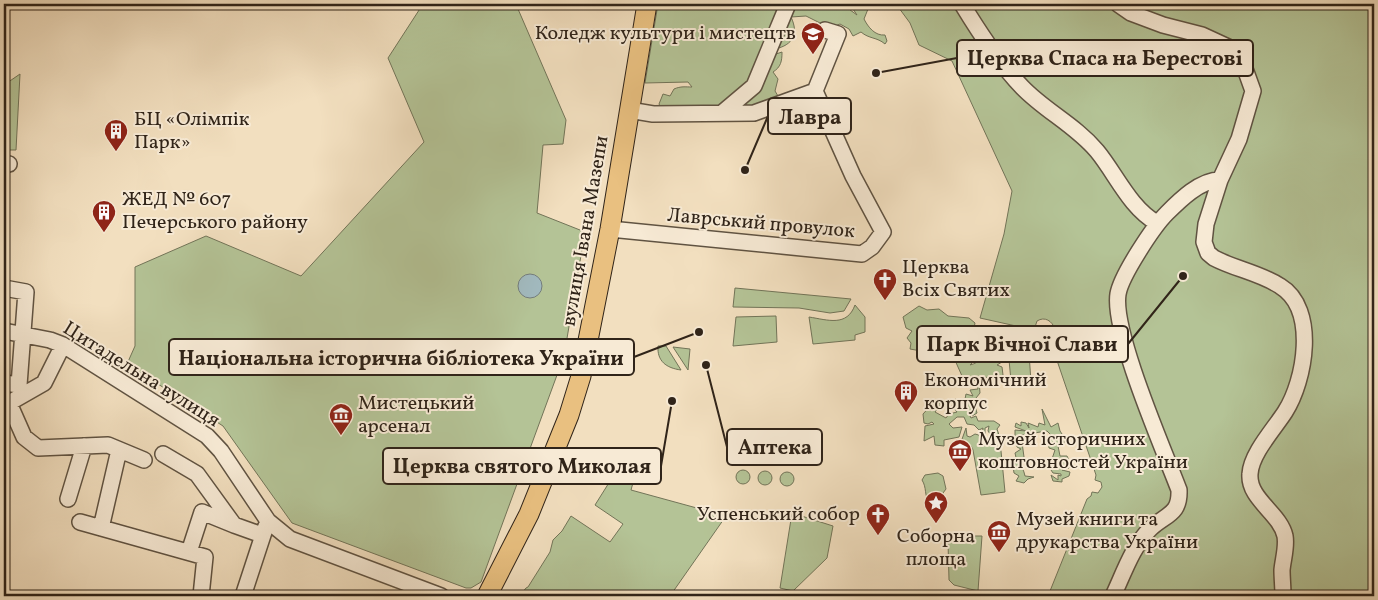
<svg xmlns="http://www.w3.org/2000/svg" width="1378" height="600" viewBox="0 0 1378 600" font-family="Vollkorn,serif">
	<rect width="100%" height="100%" fill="#f2dfbf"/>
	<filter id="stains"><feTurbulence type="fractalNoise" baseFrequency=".004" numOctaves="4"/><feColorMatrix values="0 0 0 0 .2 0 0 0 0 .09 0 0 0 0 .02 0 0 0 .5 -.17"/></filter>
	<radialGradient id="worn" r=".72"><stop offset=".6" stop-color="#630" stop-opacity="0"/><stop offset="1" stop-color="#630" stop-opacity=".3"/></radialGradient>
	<path fill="#b4c396" stroke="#727458" d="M423 4H505L518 9 566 120 563 144 543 145 537 213 585 232 564 356 481 582 471 588H466L292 523 223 426 127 364 135 346V267L206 236 301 276 424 142 388 58Z
		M658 4H842L857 15 853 9 858 4H870L864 19C868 27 875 36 885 35L887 41 885 44C877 37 869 39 861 32L853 36 849 29 840 24 830 28 806 16 791 17C799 34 793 45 775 49L776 54 782 52C782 61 781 67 773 72L778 79 775 91 778 96 768 111 715 108 662 110 659 104 663 94 670 96 674 89C681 86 685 87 692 87L688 82 645 83Z
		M896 4H1374V596H1048L1087 499 1091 496 1092 492 1098 493 1102 487 1101 482 1095 480 1096 475 1049 337 1055 329C1052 321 1045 316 1037 321L1034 330 980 318 1004 234 1012 191 952 61 919 45 910 23Z
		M20 74 16 150H4V85Z
		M735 288 851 299 844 311 830 313 799 308 733 307Z
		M855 305 865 317V332L855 335V340L813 344 809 317C828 320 847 327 855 305Z
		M919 306 927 310 939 309 948 316 969 318 975 323 973 333 977 337 985 338 982 339V346L978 350 980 355 970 365C979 363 987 354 996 352L994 356 1000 358 1002 362 997 365 1002 367 1003 375 998 379 984 377 979 381 980 393 976 398 979 402 975 406 977 413 972 416 968 412 971 418 976 416 978 421H994L1000 425 997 429 999 435 995 441 988 431 989 426 985 428V437L991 440 992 444 998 446 1001 451 1005 492 981 495 973 450 971 446H963L961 442 966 428 967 436 970 437 975 434 982 436 983 428 979 430 974 425 967 424 964 417H957L949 424 953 428 962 427 959 437 944 440V446L935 445 934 436 924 441 925 426 934 424 932 422 928 424 924 423 923 414 935 401 941 404 935 412 946 418 949 414 957 412 952 406 955 399 964 404 966 394 973 396 970 390 978 389 976 381 962 376 954 358C942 362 933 357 921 358V351L910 349 911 343 907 338 912 331 906 328 903 317Z
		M776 316 777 342 733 346 736 317Z
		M658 346H666L681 370C666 368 657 361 658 346Z
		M673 347 690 349 688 370Z
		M1008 349 1029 353 1031 382 1011 381Z
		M1042 409 1051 427 1058 423 1060 431 1064 437V445L1058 446 1060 456H1067L1070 462 1069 468 1062 470 1070 472 1069 476 1062 479V482L1053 481 1051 475 1058 480V475L1061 476V474L1053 473 1051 470 1052 467 1057 468 1058 465 1051 462 1055 450 1049 448 1048 437 1051 435 1047 431 1021 435 1024 457 1020 461C1021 467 1024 470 1025 476L1034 477 1028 479 1024 483 1016 481 1019 476 1014 473 1013 466 1017 462 1015 453 1021 449 1017 447 1016 440 1020 437H1015V430L1026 431 1015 427 1016 423 1021 426V422L1026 423 1029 428 1028 423 1038 427 1039 423 1045 425Z
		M617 470 636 472 631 490 726 516 670 596H523L521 594 526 588 528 587 550 552 553 540 562 531 571 516 610 542 623 524 595 505Z
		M736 477a7 7 0 1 1 14 0a7 7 0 1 1-14 0Z
		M758 478a7 7 0 1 1 14 0a7 7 0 1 1-14 0Z
		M780 479a7 7 0 1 1 14 0a7 7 0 1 1-14 0Z
		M938 473 943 476 946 489 943 493 944 499 937 503 929 502C924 495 927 488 922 480L925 475Z
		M792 513 833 526 827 558 793 591 780 588Z
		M955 536H982L978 591 954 585 949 580 948 542Z"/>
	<path fill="#a1b9be" stroke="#747d7c" d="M518 286a12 12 0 1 1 24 0a12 12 0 1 1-24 0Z"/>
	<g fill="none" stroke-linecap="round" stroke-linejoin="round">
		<g stroke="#605342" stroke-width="18">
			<path id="minor" d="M962 4C979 32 999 63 1022 87 1045 111 1075 125 1097 151 1116 174 1130 208 1157 223
				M1118 4 1131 13 1163 25 1202 35 1228 47 1244 66 1253 91 1239 139 1220 180 1206 224 1204 242 1208 253 1214 258C1235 269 1260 273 1280 286 1318 309 1305 381 1285 412 1274 429 1251 454 1250 474 1248 499 1280 513 1285 536 1287 547 1283 559 1282 570 1282 578 1283 587 1283 596
				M815 91 838 34 825 30
				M629 110 653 114 754 113 815 91
				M722 113 754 86 788 4
				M4 165 9 164
				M610 229 862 254 872 247 883 232 853 176 815 91
				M4 288 26 292 19 385 4 383
				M4 331 50 340 63 345 207 436 221 451 268 521 290 539 441 596
				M63 345 44 383 9 403 24 437 38 448 108 445 144 460
				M163 454 197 474 234 525 262 535
				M68 499 84 446
				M80 522 205 557 201 596
				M101 528 119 450
				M189 552 202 512 234 525
				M243 596 266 526
				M1113 596C1123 575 1133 545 1151 528 1167 514 1180 514 1179 490 1164 450 1112 332 1118 294 1121 276 1153 227 1167 213 1180 200 1200 180 1220 180"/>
		</g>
		<g stroke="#302419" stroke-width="21">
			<path id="major" d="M487 596 529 514 569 415 581 376 610 229 647 4"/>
		</g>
		<use href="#minor" stroke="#f7ead5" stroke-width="15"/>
		<use href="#major" stroke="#e9c080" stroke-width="19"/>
	</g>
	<defs>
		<g id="university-pin" transform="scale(1.25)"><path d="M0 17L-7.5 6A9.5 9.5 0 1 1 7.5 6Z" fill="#8f2418" stroke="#f7ead5"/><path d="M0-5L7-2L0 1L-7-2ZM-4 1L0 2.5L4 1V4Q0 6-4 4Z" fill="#fff"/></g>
		<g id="building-pin" transform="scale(1.25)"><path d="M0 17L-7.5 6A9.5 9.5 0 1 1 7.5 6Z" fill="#8f2418" stroke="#f7ead5"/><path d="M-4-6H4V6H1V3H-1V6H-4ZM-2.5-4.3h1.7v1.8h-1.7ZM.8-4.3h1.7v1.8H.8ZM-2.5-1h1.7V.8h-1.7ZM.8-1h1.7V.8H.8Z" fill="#fff"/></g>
		<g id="church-pin" transform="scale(1.25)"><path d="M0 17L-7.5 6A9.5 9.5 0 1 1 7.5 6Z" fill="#8f2418" stroke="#f7ead5"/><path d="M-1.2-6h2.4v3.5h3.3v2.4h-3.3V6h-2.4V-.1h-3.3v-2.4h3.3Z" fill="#fff"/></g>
		<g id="museum-pin" transform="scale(1.25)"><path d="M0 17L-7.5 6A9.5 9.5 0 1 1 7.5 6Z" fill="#8f2418" stroke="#f7ead5"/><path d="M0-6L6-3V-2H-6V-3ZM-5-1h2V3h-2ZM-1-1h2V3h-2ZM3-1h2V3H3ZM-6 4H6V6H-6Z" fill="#fff"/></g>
		<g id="sight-pin" transform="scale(1.25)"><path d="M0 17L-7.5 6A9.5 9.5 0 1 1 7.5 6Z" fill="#8f2418" stroke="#f7ead5"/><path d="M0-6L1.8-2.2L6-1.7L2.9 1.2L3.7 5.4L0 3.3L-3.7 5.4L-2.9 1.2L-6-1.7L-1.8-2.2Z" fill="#fff"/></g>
	</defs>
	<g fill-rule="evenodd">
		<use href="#university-pin" x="813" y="34"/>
		<use href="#building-pin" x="116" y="131"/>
		<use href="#building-pin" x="104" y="212"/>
		<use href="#church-pin" x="885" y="280"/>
		<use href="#building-pin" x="906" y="392"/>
		<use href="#museum-pin" x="341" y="415"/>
		<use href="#museum-pin" x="960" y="451"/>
		<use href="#sight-pin" x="936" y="503"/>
		<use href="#church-pin" x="878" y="515"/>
		<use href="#museum-pin" x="999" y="532"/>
	</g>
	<g text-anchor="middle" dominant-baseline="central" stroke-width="4" stroke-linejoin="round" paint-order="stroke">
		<g font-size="20" fill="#302419" stroke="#f7ead5" text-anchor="start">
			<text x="796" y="34" text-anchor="end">Коледж культури і мистецтв</text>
			<text x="134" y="120">БЦ «Олімпік<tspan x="134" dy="23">Парк»</tspan></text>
			<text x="122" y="200">ЖЕД № 607<tspan x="122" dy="23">Печерського району</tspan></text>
			<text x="902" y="268">Церква<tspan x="902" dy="23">Всіх Святих</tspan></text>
			<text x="924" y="381">Економічний<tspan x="924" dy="23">корпус</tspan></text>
			<text x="358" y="404">Мистецький<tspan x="358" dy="23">арсенал</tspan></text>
			<text x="978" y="440">Музей історичних<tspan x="978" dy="23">коштовностей України</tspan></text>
			<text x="860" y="515" text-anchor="end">Успенський собор</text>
			<text x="1016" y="520">Музей книги та<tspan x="1016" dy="23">друкарства України</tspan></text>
			<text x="936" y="537" text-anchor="middle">Соборна<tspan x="936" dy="23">площа</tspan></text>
		</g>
		<g font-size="20" fill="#302419" stroke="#f7ead5">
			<text transform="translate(761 224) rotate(5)">Лаврський провулок</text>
			<text transform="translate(586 231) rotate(-80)">вулиця Івана Мазепи</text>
			<text transform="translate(141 375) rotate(32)">Цитадельна вулиця</text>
		</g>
	</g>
	<path fill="none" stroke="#302419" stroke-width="2" d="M876 73L957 58M745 170L768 116M1183 276L1128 344M699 332L634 357M706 365L727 447M672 401L661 466"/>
	<g fill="#302419" stroke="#f7ead5" stroke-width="2">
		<circle cx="876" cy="73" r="5"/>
		<circle cx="745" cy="170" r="5"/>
		<circle cx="1183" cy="276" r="5"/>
		<circle cx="699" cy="332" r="5"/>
		<circle cx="706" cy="365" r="5"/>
		<circle cx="672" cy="401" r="5"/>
	</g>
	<g fill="#f7ead5" stroke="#302419" stroke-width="2">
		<rect x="957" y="40" width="296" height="36" rx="5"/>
		<rect x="768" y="98" width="83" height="36" rx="5"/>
		<rect x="917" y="326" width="211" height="36" rx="5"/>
		<rect x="169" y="339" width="465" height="36" rx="5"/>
		<rect x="727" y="429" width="95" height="36" rx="5"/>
		<rect x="383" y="448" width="278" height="36" rx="5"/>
	</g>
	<g font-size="21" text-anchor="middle" font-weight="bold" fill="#302419">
		<text x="1105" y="65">Церква Спаса на Берестові</text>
		<text x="810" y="124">Лавра</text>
		<text x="1022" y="351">Парк Вічної Слави</text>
		<text x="401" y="365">Національна історична бібліотека України</text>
		<text x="775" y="454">Аптека</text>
		<text x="522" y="473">Церква святого Миколая</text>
	</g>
	<rect width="1378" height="600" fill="none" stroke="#f2dfbf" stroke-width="20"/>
	<rect x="5" y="5" width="1368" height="590" fill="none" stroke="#302419" stroke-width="2.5"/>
	<rect x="10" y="10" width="1358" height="580" fill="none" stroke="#302419"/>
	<rect width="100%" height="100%" filter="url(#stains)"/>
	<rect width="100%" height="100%" fill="url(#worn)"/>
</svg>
